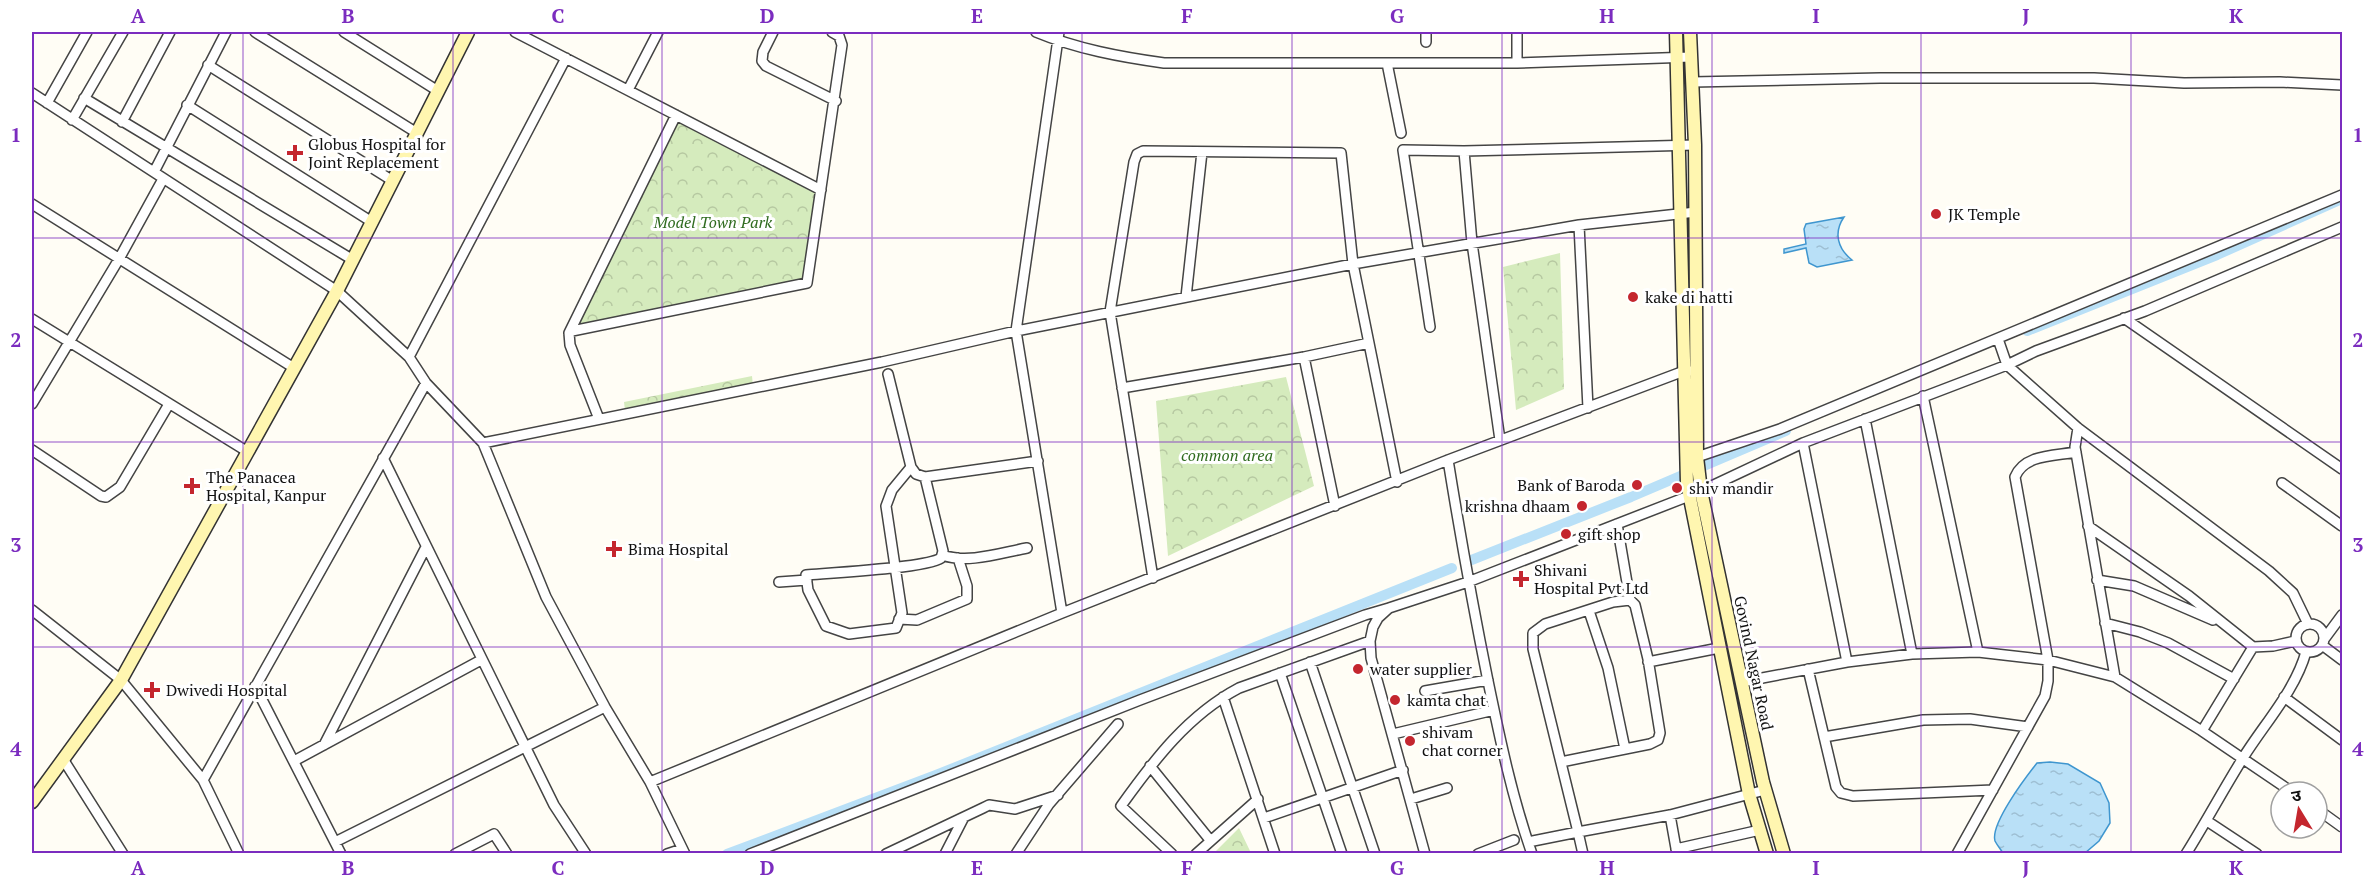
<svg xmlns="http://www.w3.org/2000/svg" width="2374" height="885" viewBox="0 0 2374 885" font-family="'PT Serif','Noto Sans Devanagari',serif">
	<defs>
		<pattern id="park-crowns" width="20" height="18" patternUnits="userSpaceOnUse" patternTransform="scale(1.5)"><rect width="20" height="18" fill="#d5ebbd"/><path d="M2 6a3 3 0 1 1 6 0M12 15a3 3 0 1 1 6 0" fill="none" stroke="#b6c8a1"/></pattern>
		<pattern id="water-ripples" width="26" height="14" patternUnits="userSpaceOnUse" patternTransform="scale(1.5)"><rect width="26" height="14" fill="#b9e0f7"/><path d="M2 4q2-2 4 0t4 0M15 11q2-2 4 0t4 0" fill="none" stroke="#9ebfd3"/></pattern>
	</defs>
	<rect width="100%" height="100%" fill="#fffdf5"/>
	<path fill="url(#park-crowns)" d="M676 115 821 190 807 283 572 331Z
		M1560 253 1564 389 1516 410 1503 267Z
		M752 376 753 386 625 411 624 402Z
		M1286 377 1314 486 1168 556 1156 401Z
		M1239 828 1251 853H1214Z"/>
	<path fill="url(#water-ripples)" stroke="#3f96cf" stroke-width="1.5" d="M1844 217C1833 233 1838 249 1852 260L1817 267 1809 263 1806 248 1784 253V249L1806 244 1804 229 1806 224Z
		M2050 762 2068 764 2100 783 2109 803 2110 823 2099 841 2085 853H2003C2001 850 1997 845 1995 841 1990 824 2026 777 2037 763Z"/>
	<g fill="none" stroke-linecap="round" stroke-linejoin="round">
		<path stroke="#b9e0f7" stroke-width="10" d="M2027 331 2217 255 2342 199
			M1469 561 1631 497 1786 431
			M727 854 936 775 1452 568"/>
		<g stroke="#444" stroke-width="12">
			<path id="street" d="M255 32 417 133
				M344 32 438 91
				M515 32 821 190
				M773 32 763 52 762 61 766 66 836 101
				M1036 32C1077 49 1121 57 1164 63H1517L1691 57
				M1059 32 1016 331 1062 613
				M1426 32V42
				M1387 63 1401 133
				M1517 63V32
				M208 65 393 181
				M1692 82 1880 78H2094L2184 83 2280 82 2342 85
				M628 90 658 32
				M32 93 337 291 409 357 426 383 483 443 546 597 605 707 650 782 685 854
				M84 98 353 260
				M47 103 87 32
				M187 105 372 222
				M72 120 123 32
				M122 122 170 32
				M1464 151 1472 243 1500 440
				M154 172 226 32
				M32 204 294 368
				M1579 225 1588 408
				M1186 297 1202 152
				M2124 318 2342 469
				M32 319 248 452
				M1430 327 1403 150 1464 151 1695 145
				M569 333 676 115
				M1998 339 2007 365 2078 428 2269 571 2293 593 2308 624
				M409 357 566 58
				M1304 357 1335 506
				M888 374 911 467 916 474 925 477 1038 461
				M1122 388 1304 357 1369 343
				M1923 396 1978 652
				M32 404 119 259 163 179
				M599 419 570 345 569 333 572 331 807 283 842 45 839 36 832 32
				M1865 419 1912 654
				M2078 428 2075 447 2115 677
				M483 443 882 362 1016 331 1353 264 1579 225 1696 212
				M1803 443 1847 662
				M32 450 101 496 106 497 120 487 169 404
				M1697 457 1780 429 2342 195
				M383 458 554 805 586 854
				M1448 460C1460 534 1473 607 1488 681 1500 739 1512 797 1532 854
				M911 467 892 490 886 506 902 613 896 628 849 634 826 626 808 590 806 575C830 573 927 568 941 558L943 551 925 477
				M2282 483 2342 526
				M1701 491 1803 443 2007 365 2036 351 2145 311 2342 227
				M2088 526 2189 596 2253 647 2273 646 2295 641
				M942 555C968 564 1000 553 1027 548
				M1153 578 1110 312 1134 162 1137 154 1143 151 1341 153 1353 264 1397 482
				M2097 580 2134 586 2213 620
				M779 582 807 580
				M1630 600 1613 602 1545 624 1533 633V649L1578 832 1670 815 1765 790
				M32 610 121 680 203 780 239 854
				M1589 611 1608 668 1625 749
				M899 619 917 620 967 599V586L958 558
				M2105 623 2140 632 2168 643 2234 679
				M2296 638a14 14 0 1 1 28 0a14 14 0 1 1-28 0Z
				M2325 638 2342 615
				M2322 645 2342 660
				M1310 662 1375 854
				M1648 662 1719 648
				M1808 669 1836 787 1841 793 1853 796 1993 790
				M1280 673 1342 854
				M1741 682 1847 662 1912 654 1978 652 2048 660 2115 677 2202 731 2292 792
				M255 686 341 854
				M1425 691 1488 680
				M1223 697 1275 854
				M2284 697 2342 740
				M2202 731 2253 647
				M1393 734 1494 710
				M1824 737 1923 720 1970 719 2028 727
				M324 745 426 547
				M63 759 123 854
				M294 761 481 660
				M1561 762 1650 744 1658 740 1660 733 1648 659 1635 605 1630 600 1617 524
				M1150 766 1210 840
				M203 780 426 383
				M650 782 1062 613 1448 460 1684 371H1690
				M1411 799 1447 788
				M2317 809 2342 827
				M1670 815 1677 854
				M1264 818 1403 770
				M2207 821 2257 854
				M335 842 605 707
				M1528 842 1578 832 1583 854
				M1676 849 1760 830
				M455 854 494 834 507 854
				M667 854 682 849
				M750 854 1140 700 1365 615 1389 608
				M886 854 983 808 989 805 1015 809 1058 795
				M945 854 964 817
				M1016 854 1049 804 1118 724
				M1172 854 1121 806C1154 760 1188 715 1239 688L1370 641
				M1196 854 1258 799
				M1425 854 1371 658 1370 641 1373 627 1378 618 1389 608 1468 582 1689 496
				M1478 854 1514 840
				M1957 854 2045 696 2048 681V660L2015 477C2024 454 2055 456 2076 452
				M2186 854C2206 822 2223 790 2243 758 2264 724 2295 691 2306 652"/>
		</g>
		<g stroke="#333" stroke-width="15">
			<path id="secondary" d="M1676 32 1687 483 1749 794 1767 854
				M1690 32 1695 145 1697 457 1701 491 1763 782 1784 854
				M32 802 121 680 337 291 468 32"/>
		</g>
		<use href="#street" stroke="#fff" stroke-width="9"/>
		<use href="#secondary" stroke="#fff6b0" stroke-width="12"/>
	</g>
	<path fill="none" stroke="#7b2cbf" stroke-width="1.5" stroke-opacity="0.55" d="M243 32V854M453 32V854M662 32V854M872 32V854M1082 32V854M1292 32V854M1502 32V854M1712 32V854M1921 32V854M2131 32V854M32 238H2342M32 442H2342M32 647H2342"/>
	<g fill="#c4262e" stroke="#fff" stroke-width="2">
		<path d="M292 144h6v6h6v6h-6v6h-6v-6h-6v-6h6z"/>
		<circle cx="1936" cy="214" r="6"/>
		<circle cx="1633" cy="297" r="6"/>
		<circle cx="1637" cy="485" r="6"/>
		<path d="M189 477h6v6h6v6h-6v6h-6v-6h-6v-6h6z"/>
		<circle cx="1677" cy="488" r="6"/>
		<circle cx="1582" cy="506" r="6"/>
		<circle cx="1566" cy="534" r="6"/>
		<path d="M611 540h6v6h6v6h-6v6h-6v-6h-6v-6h6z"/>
		<path d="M1518 570h6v6h6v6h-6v6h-6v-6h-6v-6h6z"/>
		<circle cx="1358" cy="669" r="6"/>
		<path d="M149 681h6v6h6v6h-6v6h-6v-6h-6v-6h6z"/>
		<circle cx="1395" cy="700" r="6"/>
		<circle cx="1410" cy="741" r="6"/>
	</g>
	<g text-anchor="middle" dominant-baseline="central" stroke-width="6" stroke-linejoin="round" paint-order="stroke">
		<g font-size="16" fill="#111" stroke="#fff" text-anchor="start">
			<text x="308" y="144">Globus Hospital for<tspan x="308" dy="18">Joint Replacement</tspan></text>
			<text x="1948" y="214">JK Temple</text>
			<text x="1645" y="297">kake di hatti</text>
			<text x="206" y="477">The Panacea<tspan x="206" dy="18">Hospital, Kanpur</tspan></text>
			<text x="1625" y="485" text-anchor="end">Bank of Baroda</text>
			<text x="1689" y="488">shiv mandir</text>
			<text x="1570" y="506" text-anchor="end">krishna dhaam</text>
			<text x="1578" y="534">gift shop</text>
			<text x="628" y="549">Bima Hospital</text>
			<text x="1534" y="570">Shivani<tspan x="1534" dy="18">Hospital Pvt Ltd</tspan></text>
			<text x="1370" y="669">water supplier</text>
			<text x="166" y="690">Dwivedi Hospital</text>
			<text x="1407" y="700">kamta chat</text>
			<text x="1422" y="732">shivam<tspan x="1422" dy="18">chat corner</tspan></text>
		</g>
		<g font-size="16" font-style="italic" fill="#2f6b1f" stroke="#fff">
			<text x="713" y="222">Model Town Park</text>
			<text x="1227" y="455">common area</text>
		</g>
		<g font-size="16" fill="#111" stroke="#fff">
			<text transform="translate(1754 663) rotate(78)">Govind Nagar Road</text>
		</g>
	</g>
	<rect width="2374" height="885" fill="none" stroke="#ffffff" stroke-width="66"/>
	<g transform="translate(2299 810) rotate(349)"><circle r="28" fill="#ffffff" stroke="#a0a0a0" stroke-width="1.5"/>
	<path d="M0-4.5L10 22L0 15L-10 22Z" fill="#c4262e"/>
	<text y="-9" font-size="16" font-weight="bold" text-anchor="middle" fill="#111111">उ</text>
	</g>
	<rect x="33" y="33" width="2308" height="819" fill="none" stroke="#7b2cbf" stroke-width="2"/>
	<g font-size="20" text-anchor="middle" font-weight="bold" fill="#7b2cbf">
		<text x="138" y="23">A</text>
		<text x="348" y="23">B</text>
		<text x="558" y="23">C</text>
		<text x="767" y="23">D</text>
		<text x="977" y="23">E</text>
		<text x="1187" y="23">F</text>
		<text x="1397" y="23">G</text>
		<text x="1607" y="23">H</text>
		<text x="1816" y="23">I</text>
		<text x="2026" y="23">J</text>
		<text x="2236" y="23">K</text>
		<text x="16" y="142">1</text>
		<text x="2358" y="142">1</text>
		<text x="16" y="347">2</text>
		<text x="2358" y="347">2</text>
		<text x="16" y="552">3</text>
		<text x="2358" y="552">3</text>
		<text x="16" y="756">4</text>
		<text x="2358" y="756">4</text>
		<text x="138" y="875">A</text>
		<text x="348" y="875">B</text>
		<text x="558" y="875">C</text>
		<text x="767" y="875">D</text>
		<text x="977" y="875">E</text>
		<text x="1187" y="875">F</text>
		<text x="1397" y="875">G</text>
		<text x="1607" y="875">H</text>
		<text x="1816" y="875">I</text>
		<text x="2026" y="875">J</text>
		<text x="2236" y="875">K</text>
	</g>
</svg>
